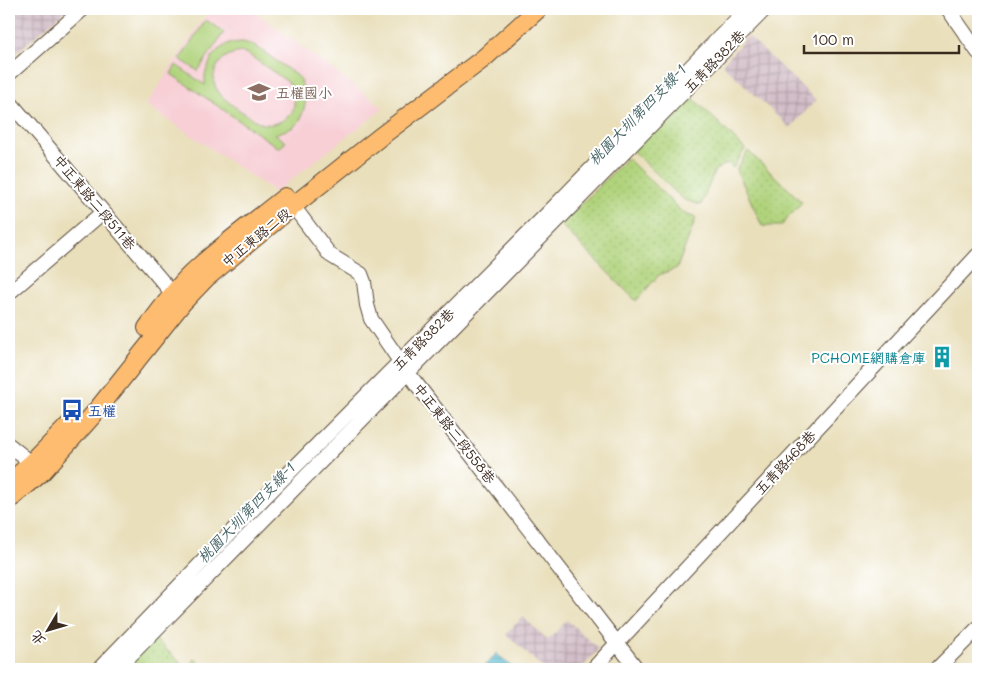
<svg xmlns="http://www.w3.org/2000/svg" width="987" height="678" viewBox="0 0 987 678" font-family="Mali,'LXGW WenKai TC',sans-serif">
	<defs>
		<pattern id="industrial-grid" width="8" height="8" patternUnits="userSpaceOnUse" patternTransform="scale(1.25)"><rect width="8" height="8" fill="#d2bdc8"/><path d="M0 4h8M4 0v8" fill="none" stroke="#ac9aa2"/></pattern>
		<pattern id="green-dots" width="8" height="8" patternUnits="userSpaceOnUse" patternTransform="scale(1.25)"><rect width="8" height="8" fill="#b0d37c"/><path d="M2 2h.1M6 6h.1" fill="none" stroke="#98b56b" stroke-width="1.8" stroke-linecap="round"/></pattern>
		<pattern id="water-rules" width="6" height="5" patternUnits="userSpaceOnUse" patternTransform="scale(1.25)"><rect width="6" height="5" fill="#51b8cf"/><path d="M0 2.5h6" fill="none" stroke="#4496a7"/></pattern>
	</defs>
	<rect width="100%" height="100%" fill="#fff"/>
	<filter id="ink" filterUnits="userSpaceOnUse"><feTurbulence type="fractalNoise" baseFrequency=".02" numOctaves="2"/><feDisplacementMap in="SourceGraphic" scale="10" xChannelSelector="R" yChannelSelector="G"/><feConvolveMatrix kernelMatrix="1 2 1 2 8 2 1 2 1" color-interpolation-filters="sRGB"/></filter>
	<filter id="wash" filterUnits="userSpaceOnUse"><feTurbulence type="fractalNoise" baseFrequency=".0096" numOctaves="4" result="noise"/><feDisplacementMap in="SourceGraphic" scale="20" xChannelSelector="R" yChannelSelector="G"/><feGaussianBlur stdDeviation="1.12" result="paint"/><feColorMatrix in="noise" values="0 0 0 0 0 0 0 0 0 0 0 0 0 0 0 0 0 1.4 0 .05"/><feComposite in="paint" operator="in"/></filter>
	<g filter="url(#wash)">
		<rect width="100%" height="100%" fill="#e9dfbb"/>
		<path fill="#f7cfd5" d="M210 9H251L384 108 275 192 146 105Z"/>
		<path fill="url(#industrial-grid)" d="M9 9H67L9 59Z
			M748 36 816 100 790 128 722 64Z
			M523 617 548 640 567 620 599 649 581 669H544L506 634Z"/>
		<path fill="url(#green-dots)" stroke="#767e4d" d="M689 94 745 149 733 168 728 163 715 170 701 205 684 200 632 150Z
			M748 151 802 202 781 226H762L738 173 737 168Z
			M627 158 683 213 696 218 677 268 659 275 636 301 561 225Z
			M154 638 186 668 195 659 207 669H123Z"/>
		<path fill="#b0d37c" stroke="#767e4d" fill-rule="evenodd" d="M206 20 224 32 198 71 180 59Z
			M243 42 254 45 300 78 306 98 305 105 300 121 292 128 275 134 286 142 279 148 171 74 176 65 205 85V74L212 57 217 51 229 43ZM243 52 249 55 288 82C289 83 293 88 293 89 295 95 295 107 292 112 285 122 271 127 260 123 246 114 217 99 214 82 213 77 215 71 217 67 222 56 232 53 243 52Z"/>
		<path fill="url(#water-rules)" stroke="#467176" d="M497 653V654L514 669H482Z"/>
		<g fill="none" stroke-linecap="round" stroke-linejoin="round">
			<path stroke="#51b8cf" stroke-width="3" d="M192 582 333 438"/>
		</g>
	</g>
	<g filter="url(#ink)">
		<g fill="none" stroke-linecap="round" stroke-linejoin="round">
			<g stroke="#554536" stroke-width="16">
				<path id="minor" d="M948 9 978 52
					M9 74 83 9
					M9 101 173 294 180 300
					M287 198 330 255 361 274 364 282 367 305 371 319 408 373 637 669
					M9 293 103 212
					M9 445 39 469
					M99 669 263 499 554 207 747 9
					M117 669 765 9
					M593 669 978 255
					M937 669 978 628"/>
			</g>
			<g stroke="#554536" stroke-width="20">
				<path id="major" d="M147 328C161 309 175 289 193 272 222 245 254 222 285 197
					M9 483 32 463 73 421
					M9 500 42 472 93 415 183 302 206 278 293 206 380 137 484 58 538 9"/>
			</g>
			<use href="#minor" stroke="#fff" stroke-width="14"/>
			<use href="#major" stroke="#fdbc70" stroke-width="18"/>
		</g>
	</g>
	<defs>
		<g id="school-bare" transform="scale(1.725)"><path d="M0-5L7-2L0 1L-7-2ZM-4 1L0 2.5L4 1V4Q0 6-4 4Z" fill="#8d6e63" stroke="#fff" stroke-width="2.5" paint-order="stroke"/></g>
		<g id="building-bare" transform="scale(1.725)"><path d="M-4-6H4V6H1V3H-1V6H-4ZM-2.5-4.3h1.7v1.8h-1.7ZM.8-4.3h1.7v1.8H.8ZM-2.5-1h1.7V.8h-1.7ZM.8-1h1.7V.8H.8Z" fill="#0f9aa8" stroke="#fff" stroke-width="2.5" paint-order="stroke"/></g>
		<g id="bus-bare" transform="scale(1.725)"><path d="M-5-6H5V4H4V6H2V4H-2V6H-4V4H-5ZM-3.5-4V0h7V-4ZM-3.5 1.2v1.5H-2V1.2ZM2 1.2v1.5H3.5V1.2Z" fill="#1a4fb4" stroke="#fff" stroke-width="2.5" paint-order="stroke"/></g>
	</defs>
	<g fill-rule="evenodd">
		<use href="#school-bare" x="259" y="92"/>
		<use href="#building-bare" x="942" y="357"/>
		<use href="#bus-bare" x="72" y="410"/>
	</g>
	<g text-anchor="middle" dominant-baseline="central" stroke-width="4" stroke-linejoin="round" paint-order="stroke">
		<g font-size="14" fill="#3b2a1e" stroke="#fff">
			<text transform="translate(714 61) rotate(-46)">五青路382巷</text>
			<text transform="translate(95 202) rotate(50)">中正東路二段511巷</text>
			<text transform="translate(256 237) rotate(-39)">中正東路二段</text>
			<text transform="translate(423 339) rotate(-45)">五青路382巷</text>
			<text transform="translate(455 433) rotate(52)">中正東路二段558巷</text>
			<text transform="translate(785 462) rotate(-47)">五青路468巷</text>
		</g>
		<g font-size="14" fill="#785e54" stroke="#fff" text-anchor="start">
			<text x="276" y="92">五權國小</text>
		</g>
		<g font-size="14" fill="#0d838f" stroke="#fff" text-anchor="end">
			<text x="926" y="357">PCHOME網購倉庫</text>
		</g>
		<g font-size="14" fill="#164399" stroke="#fff" text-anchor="start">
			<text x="88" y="410">五權</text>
		</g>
		<g font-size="15" font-style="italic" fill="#446365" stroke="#fff">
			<text transform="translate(637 114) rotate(-46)">桃園大圳第四支線-1</text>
			<text transform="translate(246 512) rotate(-46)">桃園大圳第四支線-1</text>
		</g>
	</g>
	<rect width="987" height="678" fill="none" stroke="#fff" stroke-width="30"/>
	<g transform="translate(48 630) rotate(232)" stroke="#ffffff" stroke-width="4" paint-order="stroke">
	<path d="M0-4L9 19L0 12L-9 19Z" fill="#3b2a1e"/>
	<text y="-8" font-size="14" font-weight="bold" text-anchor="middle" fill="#3b2a1e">北</text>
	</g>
	<path d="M804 45v8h155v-8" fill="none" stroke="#3b2a1e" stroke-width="2.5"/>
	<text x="812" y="45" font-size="15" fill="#3b2a1e" stroke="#ffffff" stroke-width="4" paint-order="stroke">100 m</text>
</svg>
